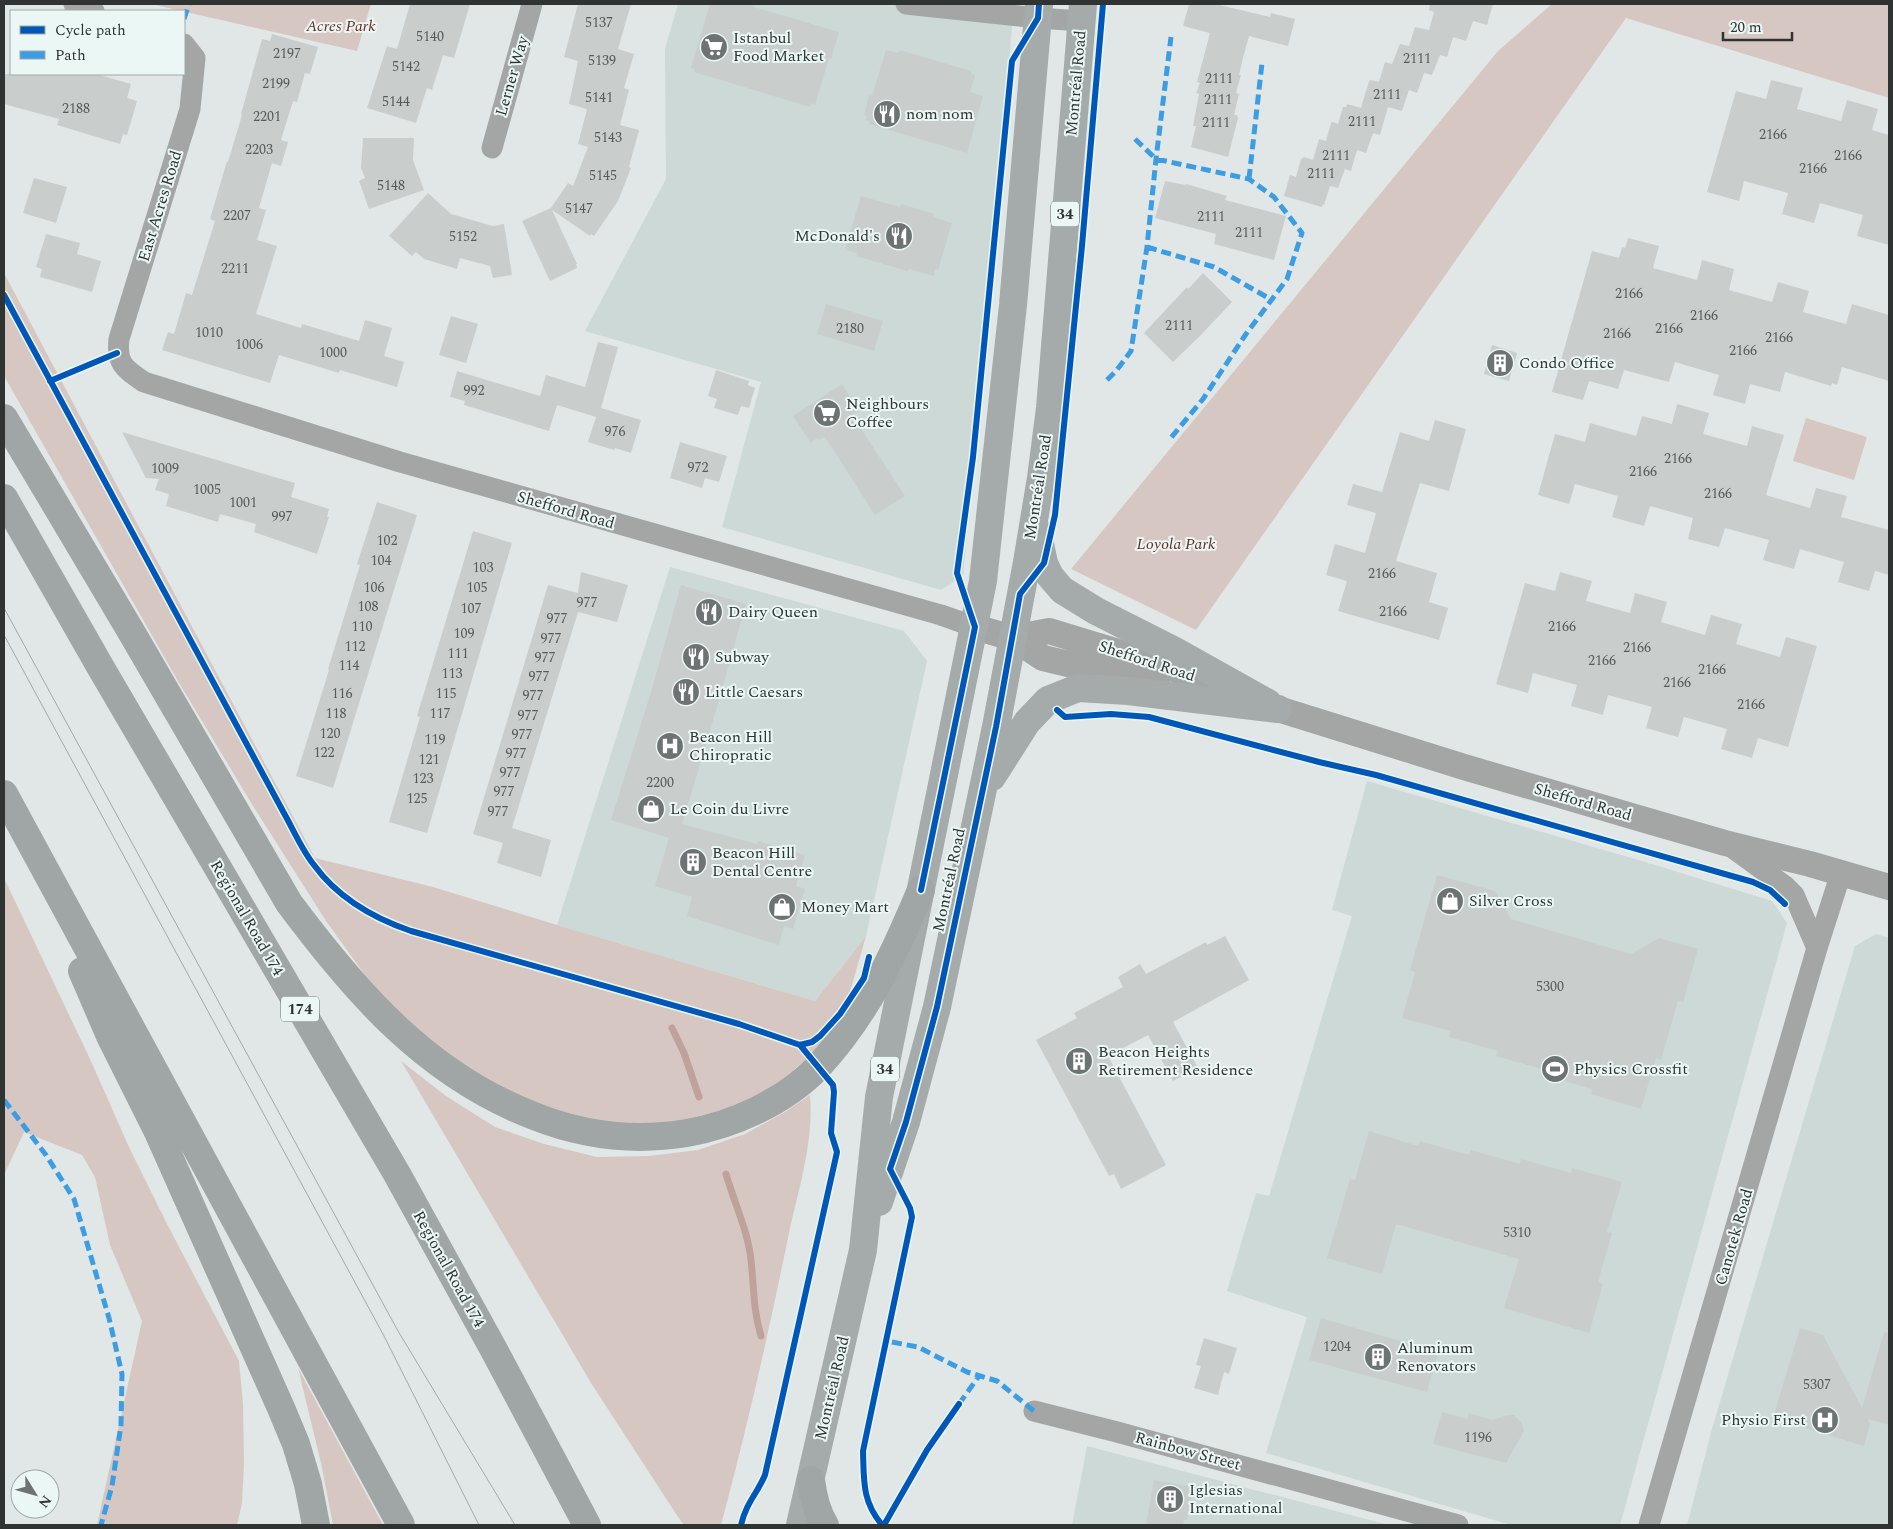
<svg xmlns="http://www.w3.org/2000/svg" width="1893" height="1529" viewBox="0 0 1893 1529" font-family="Spectral,serif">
	<rect width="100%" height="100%" fill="#e0e7e6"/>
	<path fill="#ccd9d7" d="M678 4H1014L987 325 963 576 941 590 722 527 761 382 585 331 666 179 665 49Z
		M670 567 904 631 927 661 866 936 815 1001 557 925Z
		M1367 781 1652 864 1772 901 1787 923 1620 1525H1511L1266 1453 1307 1317 1227 1291 1256 1193 1269 1196 1352 916 1332 910Z
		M1876 934 1889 938V1525H1687L1712 1429 1855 946Z
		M1087 1446 1389 1525H1072Z"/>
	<path fill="#d7c7c3" d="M151 4H371L357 51Z
		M1552 4H1889V98L1626 18 1196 630 1071 569 1498 51Z
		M4 273 315 858 433 887 557 925 815 1001 866 936 849 995 836 1021 815 1051 788 1075 753 1099 688 1122 619 1127 549 1113 465 1071 399 1015 365 975 326 921 253 806 178 681 4 376Z
		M1806 418 1867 437 1854 480 1793 461Z
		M4 878 90 1059 129 1147 166 1222 239 1361 243 1404 244 1463 242 1503 237 1525H97L142 1321 110 1245 95 1177 82 1155 24 1132 4 1175Z
		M401 1061 446 1096 495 1127 544 1144 597 1157 649 1156 698 1150 745 1134 785 1112 810 1095C814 1140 799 1188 789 1233 769 1331 747 1429 721 1525H684L678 1517 591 1383Z
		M298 1368 383 1525H333L321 1463Z"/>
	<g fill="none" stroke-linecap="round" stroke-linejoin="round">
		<path stroke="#c0a29d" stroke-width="7" d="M672 1028 684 1053 699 1097
			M726 1174C734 1202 748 1231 751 1260 754 1287 753 1309 761 1336"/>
	</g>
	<path fill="#c9cecd" d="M410 4H470L454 58 443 55 432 90 427 88 416 123 367 108 387 46 397 49Z
		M578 4H631L618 49 634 54 624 88 629 90 620 125 639 130 629 167 631 168 618 201 594 236 591 234 590 236 552 210 577 264H576L577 268 550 281 522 221 551 208 568 183 573 186 588 147 578 144 587 109 569 104 578 61 564 57Z
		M710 4H755L754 7 839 32 831 59 829 58 815 105 811 103 810 107 694 72 695 69 691 68Z
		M1189 4H1215L1270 17 1271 13 1295 19 1288 46 1249 36 1243 58 1239 75H1241L1236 93 1239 94 1234 115H1237L1238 118 1228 157 1191 147 1196 126H1193L1199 94 1196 93 1200 83 1197 82 1210 33 1183 26Z
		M1430 4H1493L1487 25 1473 21 1466 41 1453 37 1447 57 1440 55 1432 75 1424 73 1417 93 1409 90 1402 111 1388 107 1380 135 1373 133 1366 153 1357 150 1351 171 1345 169 1338 188 1330 186 1324 205 1323 204 1322 207 1284 196 1290 175 1296 177 1301 159 1304 157 1313 160 1319 139 1326 141 1331 123 1333 122 1338 124 1343 107H1346L1347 104 1361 108 1369 81 1371 80 1379 82 1385 62 1392 64 1400 44 1409 46 1415 27 1429 30 1434 12 1429 10Z
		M272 34 318 47 310 74 305 73 297 102 293 101 281 140 288 142 281 166 272 163 259 208 266 210 257 240 277 246 256 314 301 328 302 324 359 341 365 320 392 328 384 356 404 362 397 387 340 370 339 373 279 355 270 383 162 350 168 332 174 334 186 293 192 295 215 221 210 219 227 161 228 162 242 115 241 114 262 39 270 41Z
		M886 50 898 53 900 50 971 71V74L975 75 970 92 983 96 967 153 869 124 870 121 866 120 867 116 864 115 869 95 872 96Z
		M4 74H96L131 84 127 98 137 101 127 135 123 134 120 144 57 125 59 119 4 104Z
		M1771 80 1803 88 1797 109 1841 121 1847 100 1878 109 1872 130 1889 135V245L1857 236 1863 215 1820 203 1814 223 1782 214 1788 193 1744 181 1739 201 1707 192 1736 91 1766 99Z
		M363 138H414L413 160 424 190 369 209 359 181 365 178 361 168Z
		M34 178 67 187 56 223 23 213Z
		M1165 181 1186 185V184L1207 190 1227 196 1225 200 1286 216 1274 260 1214 244 1216 234 1155 218Z
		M428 193 451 214 493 226 504 224 512 275 493 278 490 266 460 258 457 269 424 259 416 252 412 256 389 236Z
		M861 196 900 207 901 204 934 214 933 217 952 223 938 270 935 269 934 276 909 269 908 271 856 256 857 253 845 250Z
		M46 234 80 243 77 254 101 261 92 292 40 277 42 269 36 267Z
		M1628 238 1659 246 1653 268 1697 280 1702 260 1734 269 1729 290 1772 302 1778 282 1809 291 1803 312 1846 324 1852 304 1889 315V381L1842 367 1837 385 1832 383 1831 386 1785 372 1780 392 1750 384 1745 404 1713 395 1719 375 1675 362 1669 382 1624 370 1618 389 1589 381 1583 400 1552 392 1592 251 1619 258 1622 247 1625 248Z
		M1203 273 1232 302 1201 335 1173 362 1144 333 1187 287 1188 289Z
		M826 304 883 321 874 351 817 334Z
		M451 316 478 324 466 363 439 355Z
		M598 342 618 347 601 408 641 420 631 453 615 448 614 450 588 442 596 417 557 405 549 431 464 405 465 401 450 397 457 371 540 396 546 375 585 387Z
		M1492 345 1517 353 1509 381 1484 374Z
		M716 370 749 381 748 385 755 388 749 408 741 406 738 415 714 408 717 399 708 396Z
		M842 384 859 411 852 415 905 496 875 515 825 437 819 440 817 438 811 443 793 416Z
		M1677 404 1709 413 1703 434 1747 446 1752 426 1784 435 1766 495 1810 508 1816 488 1847 496 1841 517 1889 530V575L1875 571 1869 591 1838 582 1844 562 1800 549 1794 569 1763 560 1769 540 1725 528 1719 547 1688 539 1693 518 1650 506 1644 526 1612 517 1618 496 1575 484 1569 504 1538 495 1555 434 1585 442 1590 423 1636 436 1642 416 1672 424Z
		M1435 420 1466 429 1449 491 1420 483 1396 561 1437 573 1429 602 1448 608 1439 640 1338 611 1347 581 1326 575 1335 544 1365 553 1376 513 1347 505 1353 484 1382 492 1400 432 1429 441Z
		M122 432 295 483 291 497 329 509 327 517H329L317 554 254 532 256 524 220 514 218 522 166 506 169 494 155 490 159 479 146 478Z
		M680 442 727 456 719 482 705 478 702 488 670 478Z
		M377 502 417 515 333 788 296 776 329 670 328 669 360 565 357 564Z
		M473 531 512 543 427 833 389 822 420 717 417 716Z
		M581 572 628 585 617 622 578 612 512 828 551 840 541 877 497 863 503 843 473 834 548 585 578 593Z
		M1560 572 1592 581 1586 601 1630 613 1635 593 1667 602 1661 622 1705 635 1711 615 1742 624 1736 644 1780 657 1786 637 1817 646 1788 747 1758 738 1752 758 1721 749 1727 729 1684 717 1678 737 1646 728 1652 707 1608 695 1603 715 1571 706 1577 685 1533 673 1528 693 1496 684 1525 583 1555 591Z
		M681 585 746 604 711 728 682 824 757 844 758 841 805 855 796 886 805 889 793 929 784 926 779 945 687 916 692 897 655 886 669 838 611 820 651 692Z
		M1437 875 1495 891 1511 919 1631 954 1659 938 1698 949 1683 1002 1678 1001 1661 1060 1656 1058 1641 1109 1591 1094 1592 1089 1543 1075 1545 1070 1496 1056 1498 1051 1449 1037 1451 1031 1402 1018 1415 972 1410 970Z
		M1225 936 1249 980 1173 1022 1198 1068 1173 1081 1148 1035 1108 1056 1166 1165 1121 1189 1114 1174 1109 1176 1036 1040 1077 1018 1074 1013 1123 987 1118 977 1140 964 1146 974 1206 942 1207 945Z
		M1369 1131 1418 1146 1420 1141 1469 1155 1471 1150 1520 1164 1521 1159 1571 1173 1572 1168 1622 1182 1607 1232 1612 1233 1598 1282 1603 1284 1589 1333 1504 1308 1519 1259 1396 1224 1382 1274 1327 1258 1350 1179 1355 1180Z
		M1321 1318 1438 1352 1427 1392 1309 1360Z
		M1800 1328 1823 1335 1862 1408 1884 1332 1889 1333V1425L1868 1419 1870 1424 1864 1446 1773 1418Z
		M1204 1338 1237 1348 1229 1374 1224 1372 1218 1395 1194 1388 1201 1366 1196 1365Z
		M1442 1412 1467 1419 1469 1413 1492 1420 1507 1415H1514L1521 1422 1524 1431 1506 1463 1433 1444Z
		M1154 1480 1193 1487 1187 1520H1184L1183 1525H1146Z"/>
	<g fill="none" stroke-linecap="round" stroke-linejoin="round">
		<path stroke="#a4a6a6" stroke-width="21" d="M74 4 94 11
			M906 4 1038 18 1081 21
			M184 44 195 58 190 109 119 339C116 364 125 369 144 382L400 462 941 615 975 627
			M492 148 532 4
			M1730 846 1785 886 1794 895 1817 948
			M1034 1411 1117 1432 1458 1525
			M1649 1525 1817 948 1841 873"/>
		<path stroke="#a4a6a6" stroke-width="26" d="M975 627 1012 638 1043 658 1157 685
			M1012 638 1049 631 1174 669 1221 687
			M1257 701 1278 709 1464 767 1645 820 1725 843 1810 864 1889 887"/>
		<path stroke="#a5abaa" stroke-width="28" d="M1037 530 1044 563 1050 576 1062 590 1096 611 1175 651 1268 703
			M992 777 1027 722 1048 700 1078 688 1128 691 1278 709
			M879 1202 906 1122 937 1007 996 727 1027 562 1041 478 1050 408 1083 4
			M800 1525 863 1250 879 1097 983 581 1013 305 1039 4"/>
		<path stroke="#a0a6a5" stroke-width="28" d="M4 418 129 628 289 903C356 993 427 1075 534 1116 584 1136 633 1142 687 1133 733 1125 784 1102 817 1068 867 1014 893 957 921 890
			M4 498 101 668 397 1174 494 1350 587 1525
			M4 794 401 1525
			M82 971 110 1036 158 1132 281 1408 296 1444 308 1484 316 1525
			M811 1480C813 1496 816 1511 825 1525"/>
		<path stroke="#a4a8a8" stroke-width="1" d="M4 608 398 1331 515 1525
			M4 635 384 1336 479 1525"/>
		<path stroke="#3d9de2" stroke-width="5" stroke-dasharray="10 5" stroke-linecap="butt" d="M184 19 189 4
			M1135 139 1156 159 1249 179 1274 197 1302 233 1287 279 1246 334 1203 399 1170 439
			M1249 179 1262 63
			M1147 247 1214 267 1272 300
			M1107 380 1116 371 1131 351 1147 247 1156 159 1171 37
			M4 1100 46 1155 74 1199 109 1318 122 1374 121 1425 112 1486 101 1525
			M892 1342 918 1347 967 1372 997 1381 1034 1411
			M959 1404 979 1376"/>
		<g stroke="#ebf7f4" stroke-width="9">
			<path id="cycleway" d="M4 295 285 815C294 831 302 850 314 865 338 898 373 918 411 931L739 1024 800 1045 812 1042 820 1036 840 1014 864 978 869 957
				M50 381 117 353
				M1057 710 1065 717 1111 714 1149 717 1319 762 1376 775 1753 882 1770 890 1785 904
				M921 890 975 627 957 573 973 457 1012 61 1038 18 1039 4
				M741 1525C746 1503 757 1494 765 1475L837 1152 831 1133 834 1092 833 1085 800 1045
				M882 1525C862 1501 864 1481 863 1451L912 1217 910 1208 890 1169 906 1122 937 1007 996 727 1020 594 1044 563 1055 515 1082 246 1103 4
				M884 1525 927 1450 959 1404"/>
		</g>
		<use href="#cycleway" stroke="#0057b8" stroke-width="6"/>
	</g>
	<defs>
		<g id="supermarket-disc" transform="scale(1.4375)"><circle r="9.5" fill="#6d7372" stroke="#ebf7f4"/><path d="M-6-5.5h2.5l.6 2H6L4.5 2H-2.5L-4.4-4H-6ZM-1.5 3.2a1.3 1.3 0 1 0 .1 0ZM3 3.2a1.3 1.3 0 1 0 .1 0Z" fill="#fff"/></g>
		<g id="restaurant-disc" transform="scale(1.4375)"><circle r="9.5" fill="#6d7372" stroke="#ebf7f4"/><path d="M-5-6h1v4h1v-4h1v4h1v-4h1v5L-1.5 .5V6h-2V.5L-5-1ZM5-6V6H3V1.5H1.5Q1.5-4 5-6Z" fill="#fff"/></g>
		<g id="building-disc" transform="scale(1.4375)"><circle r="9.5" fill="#6d7372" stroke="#ebf7f4"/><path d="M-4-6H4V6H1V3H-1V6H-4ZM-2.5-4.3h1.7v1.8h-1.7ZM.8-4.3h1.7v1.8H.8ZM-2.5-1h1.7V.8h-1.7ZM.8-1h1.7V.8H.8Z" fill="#fff"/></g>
		<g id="hospital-disc" transform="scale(1.4375)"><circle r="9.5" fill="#6d7372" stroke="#ebf7f4"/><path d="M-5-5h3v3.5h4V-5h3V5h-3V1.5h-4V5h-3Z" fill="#fff"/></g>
		<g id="shop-disc" transform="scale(1.4375)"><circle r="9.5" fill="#6d7372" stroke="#ebf7f4"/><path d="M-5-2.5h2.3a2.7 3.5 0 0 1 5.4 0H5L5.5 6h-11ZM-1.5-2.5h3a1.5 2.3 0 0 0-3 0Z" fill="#fff"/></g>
		<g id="stadium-disc" transform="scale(1.4375)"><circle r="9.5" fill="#6d7372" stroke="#ebf7f4"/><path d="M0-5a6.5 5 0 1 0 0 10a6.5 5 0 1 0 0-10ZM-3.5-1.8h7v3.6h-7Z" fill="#fff"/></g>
	</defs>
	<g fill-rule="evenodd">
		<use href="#supermarket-disc" x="714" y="47"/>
		<use href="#restaurant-disc" x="887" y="114"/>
		<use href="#restaurant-disc" x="899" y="236"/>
		<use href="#building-disc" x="1500" y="363"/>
		<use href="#supermarket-disc" x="827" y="413"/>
		<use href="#restaurant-disc" x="709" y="612"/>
		<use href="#restaurant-disc" x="696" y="657"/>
		<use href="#restaurant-disc" x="686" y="692"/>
		<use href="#hospital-disc" x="670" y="746"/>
		<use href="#shop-disc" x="651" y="809"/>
		<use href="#building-disc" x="693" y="862"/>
		<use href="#shop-disc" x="1450" y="901"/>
		<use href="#shop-disc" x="782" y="907"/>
		<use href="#building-disc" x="1079" y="1061"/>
		<use href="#stadium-disc" x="1555" y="1069"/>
		<use href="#building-disc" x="1378" y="1357"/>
		<use href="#hospital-disc" x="1825" y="1420"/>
		<use href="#building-disc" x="1170" y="1499"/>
	</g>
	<g text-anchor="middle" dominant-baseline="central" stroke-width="4" stroke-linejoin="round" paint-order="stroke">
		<g font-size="14" fill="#565a5a">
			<text x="599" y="22">5137</text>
			<text x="430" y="36">5140</text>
			<text x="287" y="53">2197</text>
			<text x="1417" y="58">2111</text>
			<text x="602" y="60">5139</text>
			<text x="406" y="66">5142</text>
			<text x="1219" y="78">2111</text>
			<text x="276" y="83">2199</text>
			<text x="1387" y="94">2111</text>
			<text x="599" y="97">5141</text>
			<text x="1218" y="99">2111</text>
			<text x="396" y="101">5144</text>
			<text x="76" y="108">2188</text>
			<text x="267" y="116">2201</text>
			<text x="1362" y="121">2111</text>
			<text x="1216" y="122">2111</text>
			<text x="1773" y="134">2166</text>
			<text x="608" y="137">5143</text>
			<text x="259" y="149">2203</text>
			<text x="1336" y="155">2111</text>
			<text x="1848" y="155">2166</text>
			<text x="1813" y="168">2166</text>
			<text x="1321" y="173">2111</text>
			<text x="603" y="175">5145</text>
			<text x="391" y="185">5148</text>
			<text x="579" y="208">5147</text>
			<text x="237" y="215">2207</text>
			<text x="1211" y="216">2111</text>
			<text x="1249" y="232">2111</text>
			<text x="463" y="236">5152</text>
			<text x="235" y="268">2211</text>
			<text x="1629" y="293">2166</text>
			<text x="1704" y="315">2166</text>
			<text x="1179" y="325">2111</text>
			<text x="850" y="328">2180</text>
			<text x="1669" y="328">2166</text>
			<text x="209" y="332">1010</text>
			<text x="1617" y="333">2166</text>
			<text x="1779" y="337">2166</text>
			<text x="249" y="344">1006</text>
			<text x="1743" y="350">2166</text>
			<text x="333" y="352">1000</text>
			<text x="474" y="390">992</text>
			<text x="615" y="431">976</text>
			<text x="1678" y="458">2166</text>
			<text x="698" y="467">972</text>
			<text x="165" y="468">1009</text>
			<text x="1643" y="471">2166</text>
			<text x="207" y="489">1005</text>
			<text x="1718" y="493">2166</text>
			<text x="243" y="502">1001</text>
			<text x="282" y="516">997</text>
			<text x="387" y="540">102</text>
			<text x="381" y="560">104</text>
			<text x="483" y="567">103</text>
			<text x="1382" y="573">2166</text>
			<text x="374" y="587">106</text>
			<text x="477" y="587">105</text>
			<text x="587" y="602">977</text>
			<text x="368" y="606">108</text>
			<text x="471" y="608">107</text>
			<text x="1393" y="611">2166</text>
			<text x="557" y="618">977</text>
			<text x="362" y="626">110</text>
			<text x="1562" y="626">2166</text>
			<text x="464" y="633">109</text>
			<text x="551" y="638">977</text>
			<text x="355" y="646">112</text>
			<text x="1637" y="647">2166</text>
			<text x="458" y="653">111</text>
			<text x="545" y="657">977</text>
			<text x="1602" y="660">2166</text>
			<text x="349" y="665">114</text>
			<text x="1712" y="669">2166</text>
			<text x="452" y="673">113</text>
			<text x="539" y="676">977</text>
			<text x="1677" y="682">2166</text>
			<text x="342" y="693">116</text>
			<text x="446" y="693">115</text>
			<text x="533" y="695">977</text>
			<text x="1751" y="704">2166</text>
			<text x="336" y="713">118</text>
			<text x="440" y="713">117</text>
			<text x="528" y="715">977</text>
			<text x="330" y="733">120</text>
			<text x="522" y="734">977</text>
			<text x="435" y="739">119</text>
			<text x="324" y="752">122</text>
			<text x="516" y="753">977</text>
			<text x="429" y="759">121</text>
			<text x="510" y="772">977</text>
			<text x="423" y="778">123</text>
			<text x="660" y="782">2200</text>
			<text x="504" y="791">977</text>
			<text x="417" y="798">125</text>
			<text x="498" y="811">977</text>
			<text x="1550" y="986">5300</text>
			<text x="1517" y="1232">5310</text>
			<text x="1337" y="1346">1204</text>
			<text x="1817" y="1384">5307</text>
			<text x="1478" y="1437">1196</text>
		</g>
		<g fill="#ebf7f4" stroke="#676e6d" stroke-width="1">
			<rect x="1051" y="201.5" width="28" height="25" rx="4"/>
			<rect x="281" y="996.5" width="38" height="25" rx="4"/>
			<rect x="871" y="1056.5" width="28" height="25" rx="4"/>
		</g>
		<g font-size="15" font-weight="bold" fill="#2f3433">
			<text x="1065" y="214">34</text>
			<text x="300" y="1009">174</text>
			<text x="885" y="1069">34</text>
		</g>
		<g font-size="16" font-style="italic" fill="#682c26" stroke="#ebf7f4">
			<text x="341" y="26">Acres Park</text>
			<text x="1176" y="544">Loyola Park</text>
		</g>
		<g font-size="16" fill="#2f3433" stroke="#ebf7f4" text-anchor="start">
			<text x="733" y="38">Istanbul<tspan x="733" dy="18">Food Market</tspan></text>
			<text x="906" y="114">nom nom</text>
			<text x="880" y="236" text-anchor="end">McDonald's</text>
			<text x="1519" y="363">Condo Office</text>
			<text x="846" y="404">Neighbours<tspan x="846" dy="18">Coffee</tspan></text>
			<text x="728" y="612">Dairy Queen</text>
			<text x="715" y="657">Subway</text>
			<text x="705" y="692">Little Caesars</text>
			<text x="689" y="737">Beacon Hill<tspan x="689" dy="18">Chiropratic</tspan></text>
			<text x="670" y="809">Le Coin du Livre</text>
			<text x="712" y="853">Beacon Hill<tspan x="712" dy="18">Dental Centre</tspan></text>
			<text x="1469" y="901">Silver Cross</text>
			<text x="801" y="907">Money Mart</text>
			<text x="1098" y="1052">Beacon Heights<tspan x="1098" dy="18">Retirement Residence</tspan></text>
			<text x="1574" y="1069">Physics Crossfit</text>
			<text x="1397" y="1348">Aluminum<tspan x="1397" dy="18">Renovators</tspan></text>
			<text x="1806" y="1420" text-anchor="end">Physio First</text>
			<text x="1189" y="1490">Iglesias<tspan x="1189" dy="18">International</tspan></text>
		</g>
		<g font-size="16" fill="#2f3433" stroke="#ebf7f4">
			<text transform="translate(512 76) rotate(-74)">Lerner Way</text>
			<text transform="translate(1076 83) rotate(-85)">Montréal Road</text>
			<text transform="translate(160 206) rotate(-73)">East Acres Road</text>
			<text transform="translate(1038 487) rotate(-81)">Montréal Road</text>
			<text transform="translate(566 510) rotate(16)">Shefford Road</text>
			<text transform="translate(1147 661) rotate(18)">Shefford Road</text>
			<text transform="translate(1583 802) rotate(16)">Shefford Road</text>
			<text transform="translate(949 880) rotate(-78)">Montréal Road</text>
			<text transform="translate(247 918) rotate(60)">Regional Road 174</text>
			<text transform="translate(1734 1237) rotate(-74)">Canotek Road</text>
			<text transform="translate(449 1269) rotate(61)">Regional Road 174</text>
			<text transform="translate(832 1388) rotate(-77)">Montréal Road</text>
			<text transform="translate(1188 1451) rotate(15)">Rainbow Street</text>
		</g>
	</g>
	<rect width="1893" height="1529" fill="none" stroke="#2f3433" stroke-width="10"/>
	<rect x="10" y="10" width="175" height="65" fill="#ebf7f4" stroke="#a0a9a7"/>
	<rect x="20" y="26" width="25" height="8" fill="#0057b8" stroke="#a0a9a7"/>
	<text x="55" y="35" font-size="15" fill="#2f3433">Cycle path</text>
	<rect x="20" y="51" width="25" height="8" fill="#3d9de2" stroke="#a0a9a7"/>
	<text x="55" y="60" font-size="15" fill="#2f3433">Path</text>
	<g transform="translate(35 1494) rotate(127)"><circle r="24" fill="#ebf7f4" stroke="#a0a9a7"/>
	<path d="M0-4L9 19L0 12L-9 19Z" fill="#6d7372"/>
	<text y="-8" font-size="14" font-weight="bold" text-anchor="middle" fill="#2f3433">N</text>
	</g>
	<path d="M1723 32v8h69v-8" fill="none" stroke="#2f3433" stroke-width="2.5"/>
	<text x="1730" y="32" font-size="15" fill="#2f3433" stroke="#ebf7f4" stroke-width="4" paint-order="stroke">20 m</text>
</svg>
